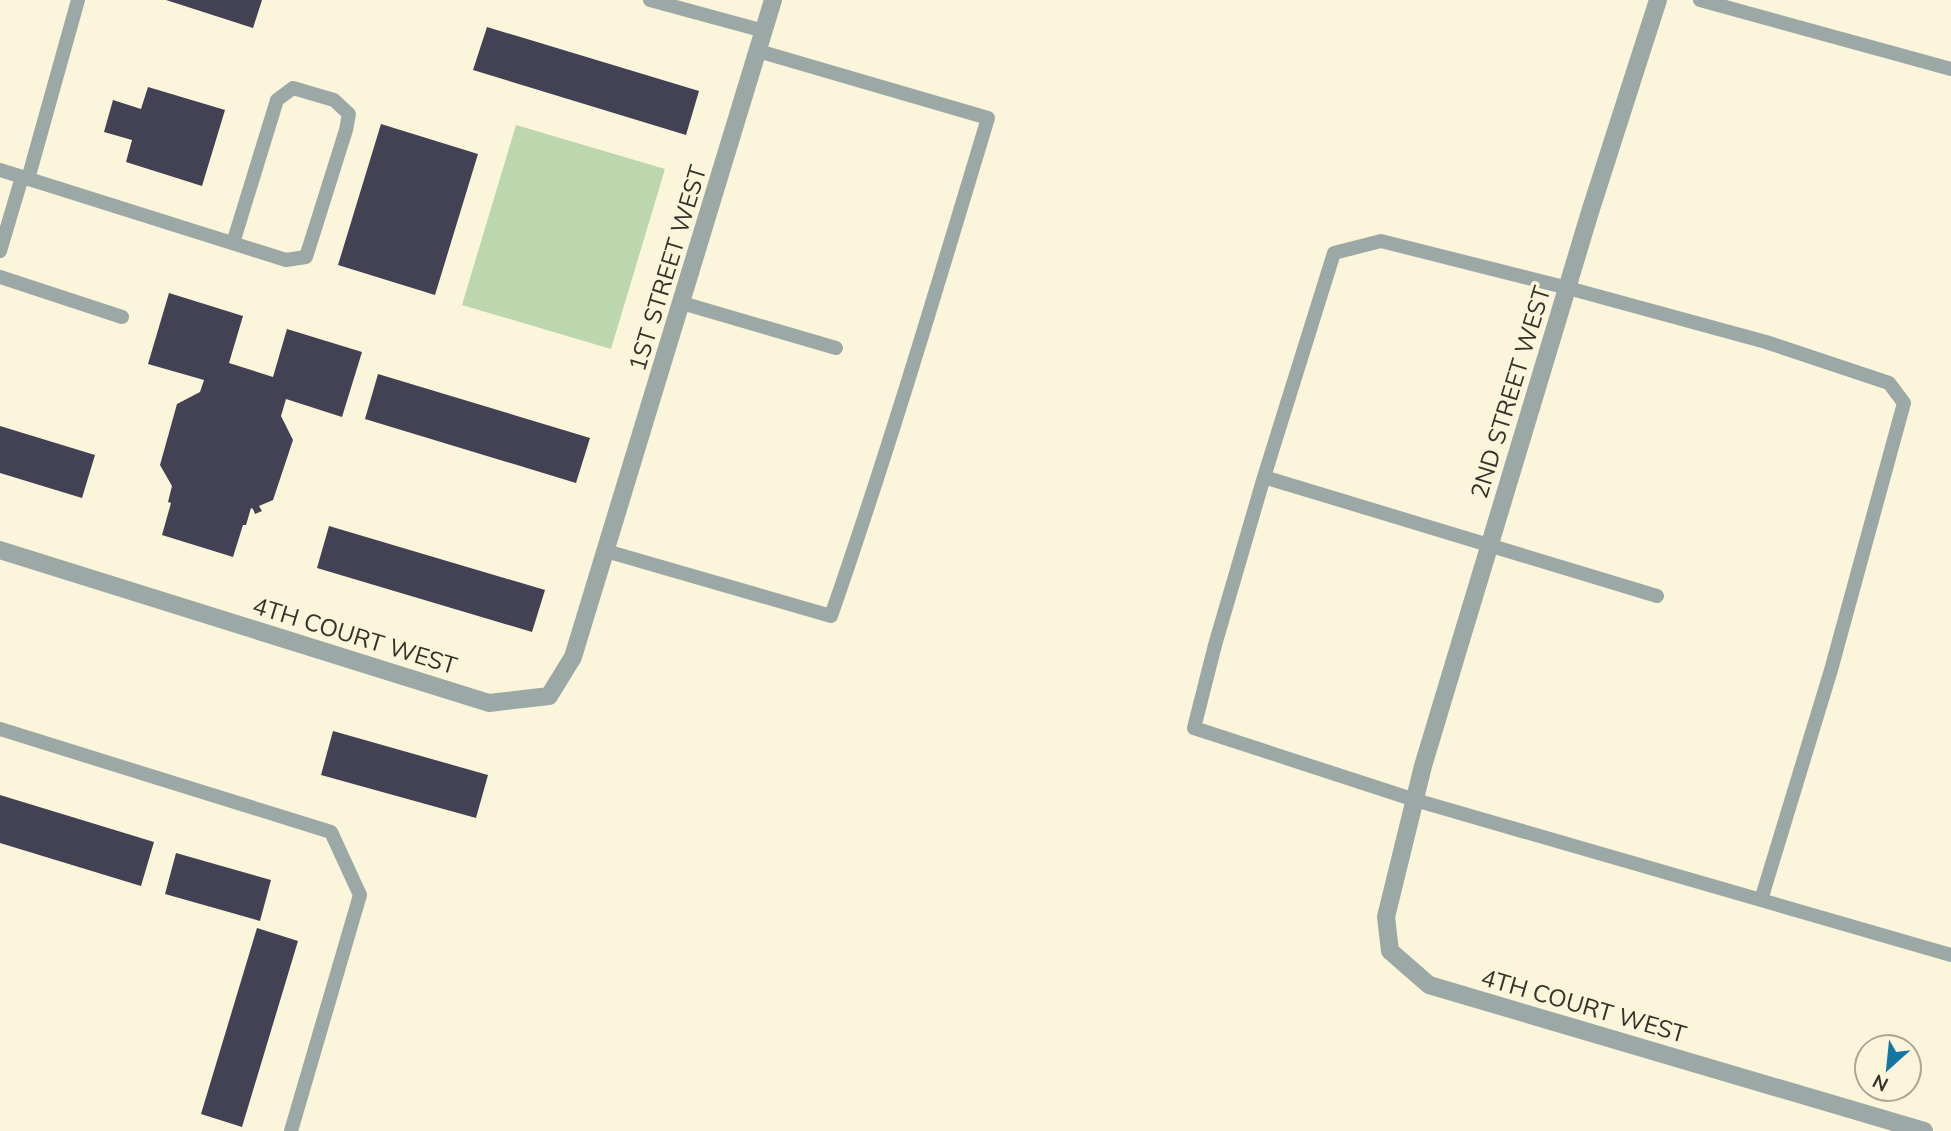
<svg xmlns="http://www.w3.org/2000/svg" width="1951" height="1131" viewBox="0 0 1951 1131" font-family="Mulish,sans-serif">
	<rect width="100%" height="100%" fill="#fbf5dc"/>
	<path fill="#bcd7ae" d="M516 125 665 169 611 349 462 305Z"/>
	<path fill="#434154" d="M166 0H262L253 28Z
		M487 27 699 91 686 135 473 70Z
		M148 87 225 110 202 186 126 162 132 140 104 132 113 100 141 109Z
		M381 124 478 154 435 295 338 265Z
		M169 293 243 316 229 363 273 377 287 329 362 352 342 417 286 399 281 416 293 440 273 500 259 506 262 511 255 514 253 509 251 508 246 525H243L233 557 162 535 171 503 168 502 172 486 160 465 177 404 200 392 204 380 148 364Z
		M378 374 590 438 576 483 365 419Z
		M0 426 95 455 82 498 0 473Z
		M329 526 545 590 532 632 317 568Z
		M333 731 488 775 476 818 321 775Z
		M0 795 154 842 141 886 0 843Z
		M176 853 271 880 260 921 165 894Z
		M257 928 298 941 242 1127 201 1114Z"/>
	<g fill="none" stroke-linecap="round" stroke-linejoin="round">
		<path stroke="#9ca8a6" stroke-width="14" d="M650 0 764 31
			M1700 0 1951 69
			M0 170 286 260 306 257 346 130 349 114 334 100 293 88 277 100 233 243
			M28 179 78 0
			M0 251 22 177
			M0 277 122 317
			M682 303 836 348
			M1264 477 1334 253 1381 241 1568 288 1766 342 1889 383 1904 403 1831 670 1761 900
			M606 551 831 616C888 452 938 284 988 118L758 51
			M1657 596 1264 477 1215 645 1194 728 1415 800 1951 955
			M0 729 331 832 360 895 291 1131"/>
		<path stroke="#9ca8a6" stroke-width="18" d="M1658 0 1590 212 1423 766 1386 917 1390 951 1429 985 1924 1131
			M0 550 489 703 549 696 573 657 773 0"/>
	</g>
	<g text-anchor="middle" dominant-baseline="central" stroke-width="7" stroke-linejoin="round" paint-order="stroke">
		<g font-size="24" fill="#353229" stroke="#fbf5dc">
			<text transform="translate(667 268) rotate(-73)">1ST STREET WEST</text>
			<text transform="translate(1510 392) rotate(-73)">2ND STREET WEST</text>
			<text transform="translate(355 635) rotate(17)">4TH COURT WEST</text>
			<text transform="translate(1584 1005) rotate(16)">4TH COURT WEST</text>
		</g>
	</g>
	<g transform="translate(1888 1068) rotate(207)"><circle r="33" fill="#fbf5dc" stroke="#aca794" stroke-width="2"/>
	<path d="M0-5L12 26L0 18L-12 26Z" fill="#1476a3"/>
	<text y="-10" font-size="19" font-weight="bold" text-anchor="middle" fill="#353229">N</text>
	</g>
</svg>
